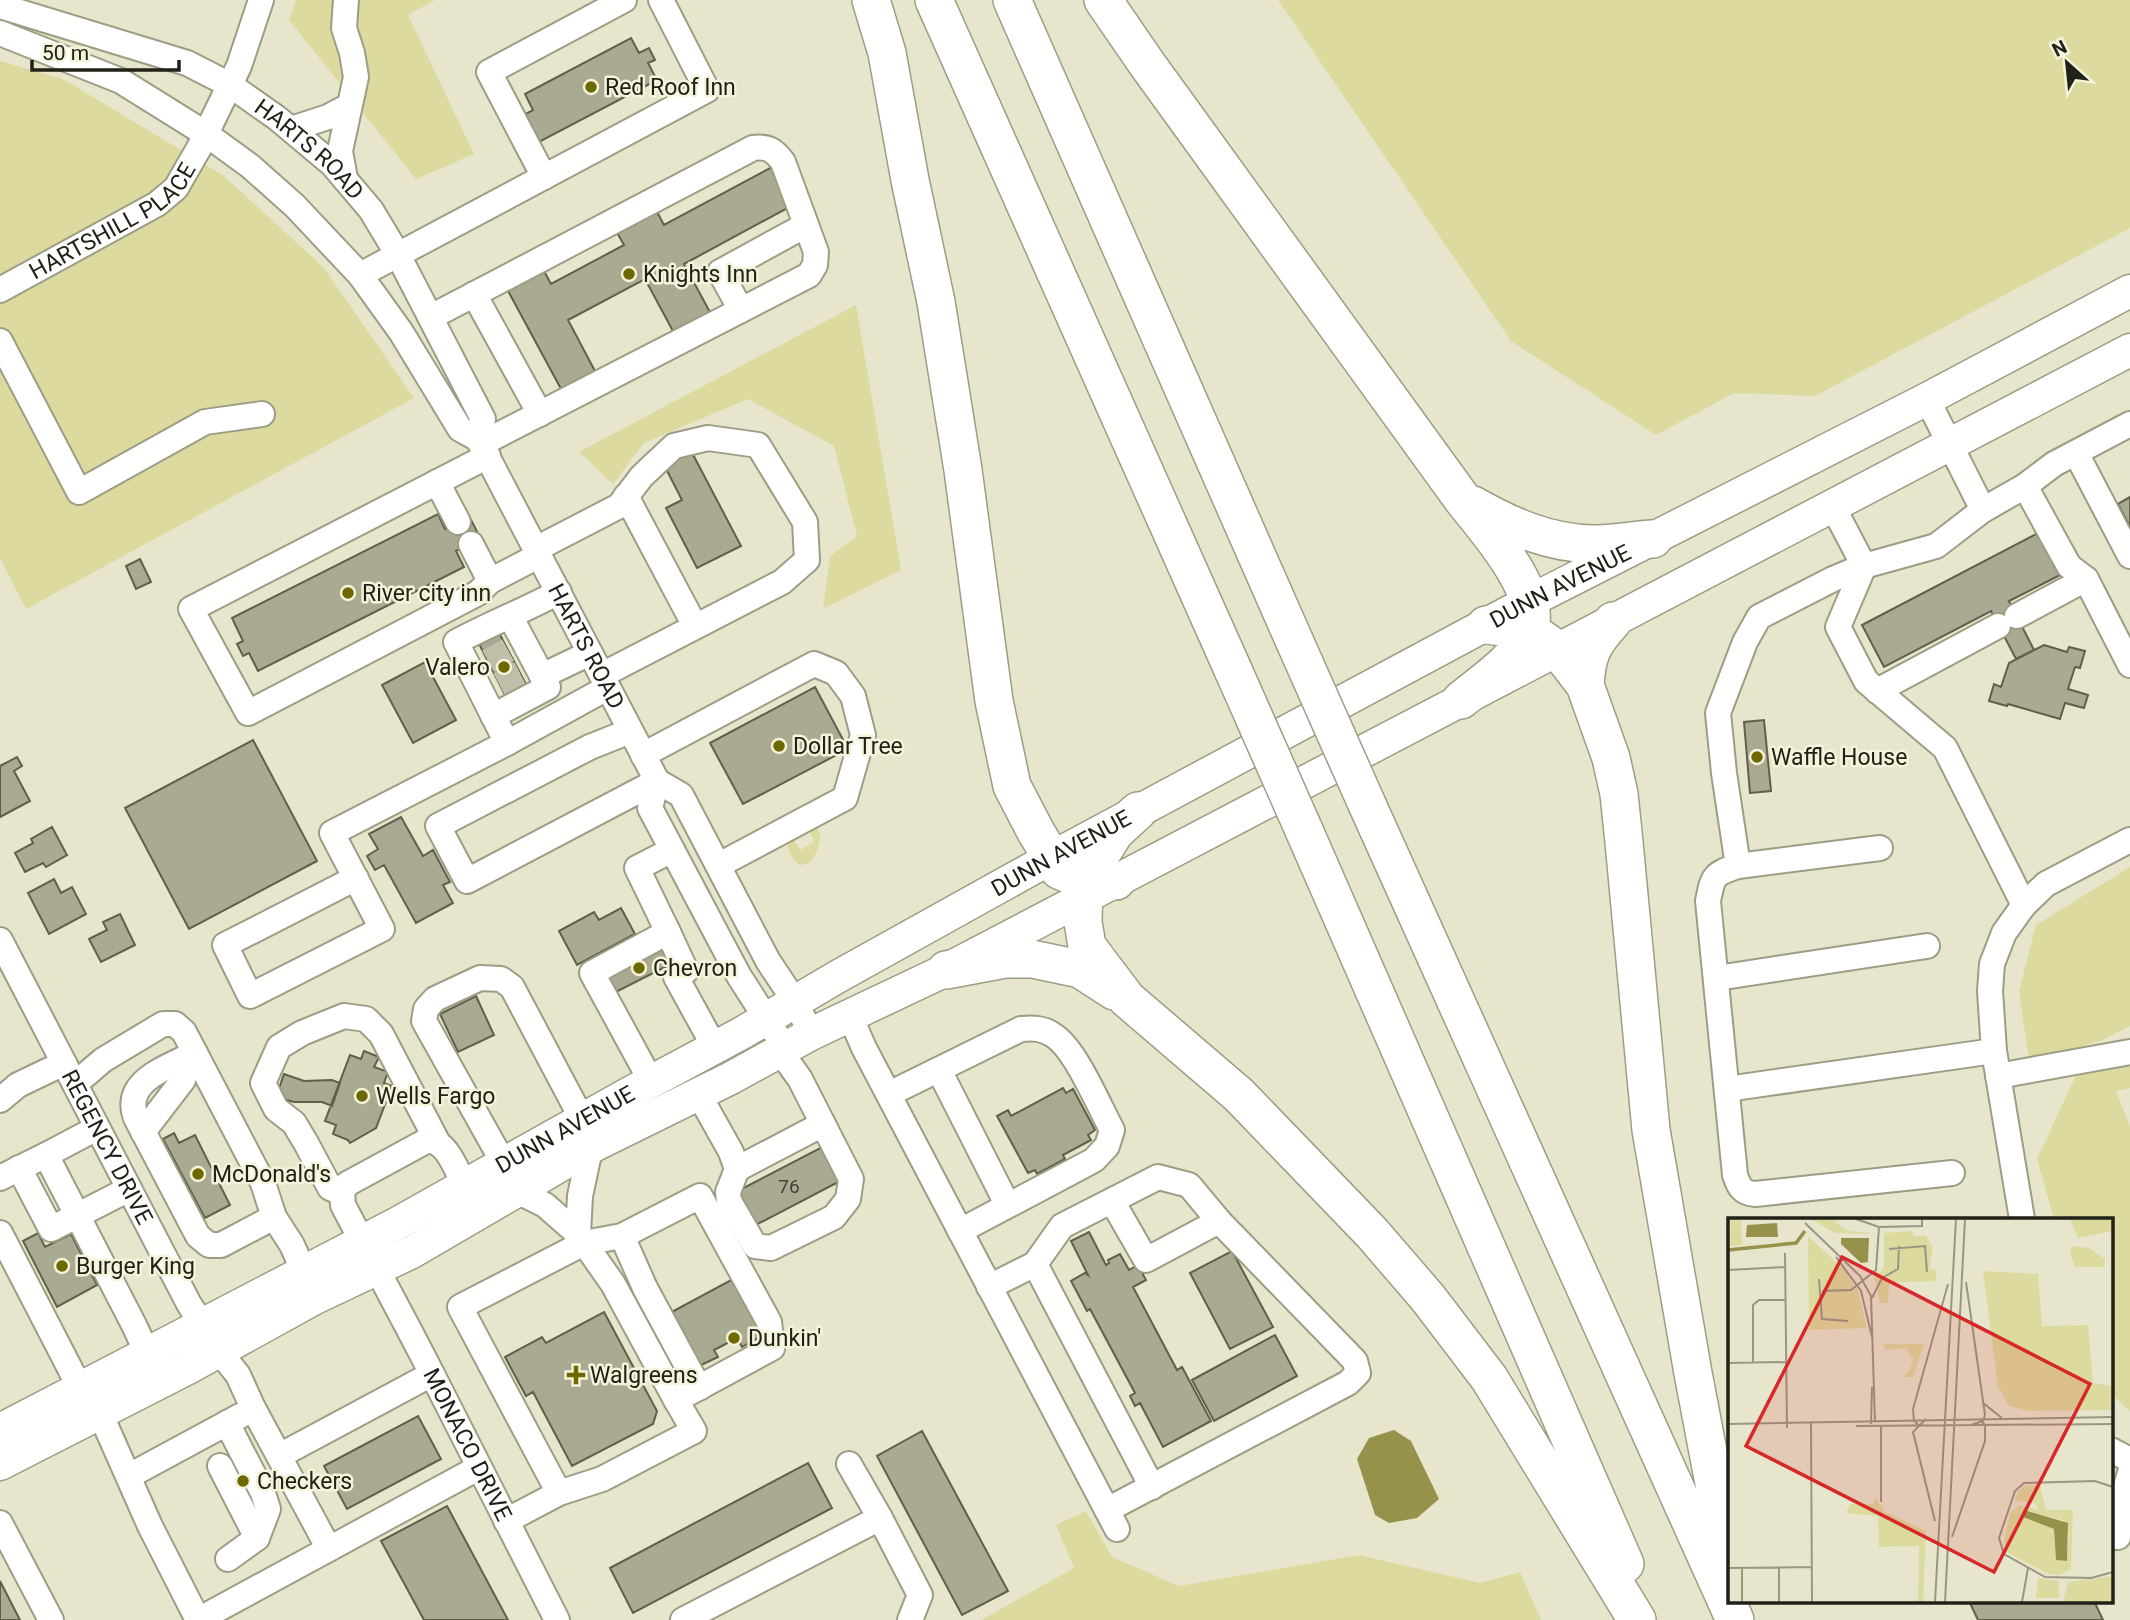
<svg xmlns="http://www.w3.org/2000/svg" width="2130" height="1620" viewBox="0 0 2130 1620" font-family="Roboto,sans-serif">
	<rect width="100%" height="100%" fill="#e7e6cd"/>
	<path fill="#dcda9f" d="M296 0H435L408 15 474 154 416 179 289 20Z
		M1278 0H2130V228L1815 396 1734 393 1656 435 1511 341Z
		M0 61 63 79 224 176 324 268 414 398 26 609 0 558Z
		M856 305 901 570 823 609 830 556 857 536 834 446 748 399 644 443 613 484 579 452Z
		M809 828H817L821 836C817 849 816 864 800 865 793 861 786 849 788 841L793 838 800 850 814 842Z
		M2130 867V1026L2101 1041 2029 1061 2019 991 2036 925Z
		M2130 1060V1088L2116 1091 2130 1127V1411L2111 1394V1219H2054L2037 1159 2078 1071Z
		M1086 1511 1112 1557 1179 1586 1359 1555 1480 1583 1520 1572 1541 1620H981L1074 1568 1056 1525Z"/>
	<path fill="#96924c" d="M1394 1430 1411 1441 1439 1499 1417 1518 1389 1523 1375 1515 1357 1459 1369 1438Z"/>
	<path fill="#aaa991" stroke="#605f49" stroke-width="2" d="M631 38 639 53 649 48 655 60 648 63 657 80 539 142 524 115 533 110 525 94Z
		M772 167 793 205 684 264 711 314 674 333 645 279 568 320 595 371 561 389 507 289 543 269 551 284 624 245 615 229 655 208 664 225Z
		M688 445 741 546 697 568 666 508 682 500 661 459Z
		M2130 497V527L2118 504Z
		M438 514 445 529 469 516 481 539 456 551 464 567 258 671 249 653 243 656 237 644 243 641 232 618Z
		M2042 531 2064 573 2009 601 2034 650 2016 659 1991 611 1884 667 1862 625Z
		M140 559 151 582 136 589 126 566Z
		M497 629 529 690 508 701 477 640Z
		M2044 645 2067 652 2069 647 2085 651 2080 668 2075 667 2068 689 2088 695 2084 708 2065 703 2060 719 2008 704 2007 706 1989 701 1994 684 2001 687 2009 663Z
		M425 662 456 720 413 743 382 685Z
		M815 687 848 749 743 804 710 743Z
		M1764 720 1771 791 1750 793 1744 722Z
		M253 740 317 861 189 929 125 808Z
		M17 757 22 766 14 771 30 801 0 817V766Z
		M401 817 423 856 433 850 450 882 443 885 453 903 416 923 384 865 375 870 367 856 378 849 369 834Z
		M52 827 67 855 46 867 43 863 25 872 15 853 33 843 31 839Z
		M54 879 61 893 72 887 86 914 49 934 28 893Z
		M621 908 635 934 577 965 559 931 594 912 599 920Z
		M120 914 135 945 101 962 89 939 107 930 103 922Z
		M664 941 675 962 614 993 604 973Z
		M476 996 494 1035 458 1052 440 1014Z
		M364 1051 379 1057 374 1067 388 1072 384 1083 392 1086 376 1128 350 1143 348 1140 333 1134 336 1125 325 1121 350 1055 361 1059Z
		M284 1074 304 1081 332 1080 340 1083 332 1106 322 1102H294L276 1097Z
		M1063 1088 1066 1093 1073 1089 1095 1130 1088 1135 1091 1140 1063 1155 1065 1159 1037 1174 1035 1170 1028 1173 997 1116 1008 1110 1011 1116Z
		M174 1133 179 1143 195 1135 230 1205 205 1218 163 1139Z
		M826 1145 844 1179 752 1227 734 1193Z
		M1089 1232 1106 1265 1109 1263 1108 1260 1120 1254 1129 1270 1138 1265 1146 1280 1133 1287 1177 1370 1182 1367 1211 1421 1163 1447 1140 1403 1135 1406 1130 1396 1135 1393 1090 1309 1087 1311 1071 1281 1085 1273 1088 1275 1071 1241Z
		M38 1233 45 1247 71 1234 97 1285 57 1307 23 1241Z
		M1232 1251 1273 1327 1230 1349 1190 1273Z
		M733 1279 763 1335 742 1347 737 1338 714 1350 718 1357 695 1368 668 1314Z
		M604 1312 657 1411 653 1424 572 1466 533 1392 526 1396 505 1357 542 1337 546 1343Z
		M1275 1335 1297 1376 1214 1421 1192 1380Z
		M418 1416 441 1459 347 1509 324 1466Z
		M922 1431 1008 1591 962 1615 877 1456Z
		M808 1463 832 1508 633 1613 610 1568Z
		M447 1506 508 1620H424L381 1541Z
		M0 1581 20 1620H0Z
		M1969 1601H2094L2103 1620H1978Z"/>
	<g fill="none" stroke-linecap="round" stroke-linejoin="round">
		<path stroke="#bfbfa9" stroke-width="24" stroke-dasharray="24 12" stroke-linecap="butt" d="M488 661 508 650
			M499 684 520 673"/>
		<g stroke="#9d9d85" stroke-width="28">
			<g id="minor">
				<path id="s1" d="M0 6 187 63 230 85 277 118 332 164 371 210 398 255 483 419 478 439"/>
				<path id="s2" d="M0 33 121 81 206 134 250 166 295 206 360 275 401 332 460 429 478 439 657 781 681 795 768 961 796 1003 811 1034"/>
				<path d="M291 129 328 117 349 106"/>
				<path d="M544 177 489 72 624 0"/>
				<path d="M345 179 340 151 356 77 352 53 344 28 346 0"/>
				<path d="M360 275 707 90 661 0"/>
				<path id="s3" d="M0 290 157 204 176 188 199 148 239 66 261 0"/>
				<path d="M474 294 540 414"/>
				<path d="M741 310 720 272 806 225"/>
				<path d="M431 317 753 148C768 146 774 150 783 162L816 252 815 265 809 275 481 444"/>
				<path d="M0 341 79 492 205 422 262 414"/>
				<path d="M1927 399 1983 510 2025 486 2054 464 2130 424"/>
				<path d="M2076 453 2130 556"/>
				<path d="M488 456 191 609 248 713 478 593 490 581 540 555"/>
				<path d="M437 482 458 522"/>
				<path d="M2025 486 2069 566 2086 579 2130 665"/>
				<path d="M626 496 695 626"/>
				<path d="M1832 505 1864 566"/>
				<path d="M471 544 490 581"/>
				<path d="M536 549 619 506 642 476 674 446 708 438 758 445 805 522 807 560 782 582 602 675"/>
				<path d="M1864 566 1838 627 1866 681 1945 748 2024 905"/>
				<path d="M559 592C525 610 490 624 456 642L507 743 607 688"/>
				<path d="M2017 616 2086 579"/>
				<path d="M542 676 590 653"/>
				<path d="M1877 691 1998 626"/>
				<path d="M493 716 548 687 510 616"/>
				<path d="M630 731 590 747 438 826 467 881 657 781"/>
				<path d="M643 755 814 664 836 673 853 696 863 735 845 798 719 865"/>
				<path d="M657 781 650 808 739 976 785 1048"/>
				<path d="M1738 866 1880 848"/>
				<path d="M356 878 225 945 250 996 382 929 332 833 507 743"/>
				<path d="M668 932 686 971 676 977 715 1048"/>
				<path id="s4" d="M0 940 189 1304 219 1351 238 1375 253 1408 329 1549"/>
				<path d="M1717 978 1927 946"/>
				<path d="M850 1016 864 1048 1117 1529"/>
				<path d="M195 1053C168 1068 122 1080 136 1118L198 1236 209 1245H221L274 1217"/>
				<path d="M939 1070 1007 1204"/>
				<path d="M1998 1076 2130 1052"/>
				<path d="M652 1083 592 973 668 932 637 868 672 850"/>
				<path d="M75 1084 103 1060 163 1024H175L184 1032 263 1183 274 1217 292 1245 304 1272"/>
				<path d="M1727 1089 1994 1051"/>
				<path d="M698 1093 731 1152 737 1169 728 1192 729 1201 755 1246 771 1248 834 1217 848 1199 851 1179 800 1079 780 1051"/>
				<path d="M889 1094 1021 1029C1033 1028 1043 1028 1053 1035 1075 1048 1099 1106 1112 1130L1107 1146 1094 1160 960 1231"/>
				<path d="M0 1100 18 1085 64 1063"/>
				<path d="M143 1132 183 1080 185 1074 182 1060"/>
				<path d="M46 1155 97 1128"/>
				<path d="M504 1164 424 1021 426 1009 435 999 480 978 501 979 512 987 583 1121"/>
				<path d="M19 1168 51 1229 129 1189"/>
				<path d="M737 1169 823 1124"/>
				<path d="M1952 1173 1755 1194C1742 1193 1739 1187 1735 1175L1708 901C1713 876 1713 874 1738 866L1724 773 1718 713 1745 642 1759 617 1833 579 1864 566 1936 546 1983 510"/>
				<path d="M0 1178 46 1155 134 1325 147 1353"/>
				<path id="s5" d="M465 1186C456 1170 448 1142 428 1140L347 1184 342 1193 343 1205C372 1261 403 1317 432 1374 474 1456 515 1538 557 1620"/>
				<path d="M519 1192 545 1205 578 1234 580 1196 590 1149"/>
				<path d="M342 1193 330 1188 306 1143 294 1123 276 1109 263 1083 279 1047 302 1033 344 1016 366 1019 381 1034 437 1141"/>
				<path d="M1112 1201 1146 1260 1219 1221"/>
				<path d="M2022 1219 1994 1051 1990 991 1992 964 2004 933 2024 905 2046 884 2130 840"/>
				<path d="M0 1233 80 1388"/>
				<path d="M622 1236 645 1288 699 1388"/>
				<path d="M1035 1264 1152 1487"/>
				<path d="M989 1287 1035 1264 1062 1226 1158 1177 1189 1185 1219 1221 1355 1361 1358 1373 1348 1383 1107 1510"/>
				<path d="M100 1413 150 1526 198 1620"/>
				<path d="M227 1423 263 1493 268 1509 257 1538 228 1559"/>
				<path d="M2111 1450 2130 1460"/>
				<path d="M279 1456 432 1374"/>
				<path d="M849 1464 880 1518"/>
				<path d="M220 1466 257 1538"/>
				<path d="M129 1476 240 1416"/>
				<path d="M559 1493 460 1307 584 1243 622 1236 700 1196 769 1322 772 1348 676 1400 613 1284 578 1234"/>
				<path d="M506 1521 559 1493 602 1479 694 1431 676 1400"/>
				<path d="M0 1523 51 1620"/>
				<path d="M2118 1537 2123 1496 2130 1473"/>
				<path d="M198 1620 478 1468"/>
				<path d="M683 1620 880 1518 920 1595 910 1620"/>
			</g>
		</g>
		<g stroke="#9d9d85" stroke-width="35">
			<g id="major">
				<path id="s6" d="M0 1430 398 1223 628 1094 742 1033 837 977 1051 858 1528 602 1927 399 2130 291"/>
				<path d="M0 1464 188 1368 315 1298 412 1252 595 1145 731 1078 811 1034 946 970 2130 350"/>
			</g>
		</g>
		<g stroke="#9d9d85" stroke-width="40">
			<path id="highway" d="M871 0 887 53 910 180 936 302 963 470 994 701 1012 786 1036 832 1059 870 1084 881H1116
				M934 0 1234 672
				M1012 0 1294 640
				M1103 0 1147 64 1463 500C1485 528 1544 593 1529 631 1517 660 1484 681 1461 700
				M1473 505C1510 526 1548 543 1592 544 1612 545 1633 540 1653 539
				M1486 625 1529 630 1558 650 1585 685 1611 758 1619 794 1624 842 1651 1130 1693 1373 1716 1494 1729 1547
				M1585 685C1587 654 1592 644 1613 621
				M1366 802 1735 1620
				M1138 811 1115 832 1084 881 1083 922 1087 946 1127 999 1239 1095 1372 1233 1428 1298 1489 1378 1637 1620
				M1303 828 1625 1564
				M946 970 1005 959H1032L1080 969 1114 991"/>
		</g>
		<use href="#minor" stroke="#fff" stroke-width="24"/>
		<use href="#major" stroke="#fff" stroke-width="32"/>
		<use href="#highway" stroke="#fff" stroke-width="37"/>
		<g stroke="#9d9d85" stroke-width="40" stroke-linecap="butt">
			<path id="highway-bridge" d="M1294 640 1366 802
				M1234 672 1303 828"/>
		</g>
		<use href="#highway-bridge" stroke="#fff" stroke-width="37"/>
	</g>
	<g fill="#6d6800" stroke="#f4f4da" stroke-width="2.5">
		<circle cx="591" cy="87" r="7"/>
		<circle cx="629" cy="274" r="7"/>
		<circle cx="348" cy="593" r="7"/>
		<circle cx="504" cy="667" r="7"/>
		<circle cx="779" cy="746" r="7"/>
		<circle cx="1757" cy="757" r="7"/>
		<circle cx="639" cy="968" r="7"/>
		<circle cx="362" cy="1096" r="7"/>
		<circle cx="198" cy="1174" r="7"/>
		<circle cx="62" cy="1266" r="7"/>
		<circle cx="734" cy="1338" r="7"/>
		<path d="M572.5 1364.5h7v7h7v7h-7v7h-7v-7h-7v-7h7z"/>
		<circle cx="243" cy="1481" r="7"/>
	</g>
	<g text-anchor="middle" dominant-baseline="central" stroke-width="5" stroke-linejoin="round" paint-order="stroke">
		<g font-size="19" fill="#434336">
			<text x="789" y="1186">76</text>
		</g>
		<g font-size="23" fill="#212118" stroke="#f4f4da" text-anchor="start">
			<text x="605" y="87">Red Roof Inn</text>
			<text x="643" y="274">Knights Inn</text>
			<text x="362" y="593">River city inn</text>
			<text x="490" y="667" text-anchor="end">Valero</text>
			<text x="793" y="746">Dollar Tree</text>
			<text x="1771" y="757">Waffle House</text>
			<text x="653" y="968">Chevron</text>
			<text x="376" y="1096">Wells Fargo</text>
			<text x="212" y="1174">McDonald's</text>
			<text x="76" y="1266">Burger King</text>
			<text x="748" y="1338">Dunkin'</text>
			<text x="590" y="1375">Walgreens</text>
			<text x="257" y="1481">Checkers</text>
		</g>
		<g font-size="23" fill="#212118" stroke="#f4f4da">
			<text stroke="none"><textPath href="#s1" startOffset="346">HARTS ROAD</textPath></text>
			<text stroke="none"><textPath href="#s3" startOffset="133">HARTSHILL PLACE</textPath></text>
			<text stroke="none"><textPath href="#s6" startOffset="1774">DUNN AVENUE</textPath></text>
			<text stroke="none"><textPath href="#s2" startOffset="878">HARTS ROAD</textPath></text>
			<text stroke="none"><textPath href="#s6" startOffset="1208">DUNN AVENUE</textPath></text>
			<text stroke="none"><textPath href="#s6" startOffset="640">DUNN AVENUE</textPath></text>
			<text stroke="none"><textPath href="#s4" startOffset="233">REGENCY DRIVE</textPath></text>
			<text stroke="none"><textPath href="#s5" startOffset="446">MONACO DRIVE</textPath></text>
		</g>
	</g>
	<g transform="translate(1728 1218)">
		<rect width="385" height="385" fill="#e7e6cd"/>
		<path d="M3 1H23L13 2 14 27 2 28ZM83 1H105L117 12 146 16 107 15ZM342 1H385V13L350 20ZM184 13 186 18H198L205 30 201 51 209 52 207 63 161 65 160 85H152L147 59 156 50V15ZM80 18 117 52 130 73 139 110 81 112ZM345 28 361 30 377 41 376 49H347L342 34ZM255 53 310 56 314 108 360 107 365 165 384 168 383 192 302 193 281 188 270 169ZM155 126H196L185 159H174L182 152 185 141 178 130 157 132ZM312 267 318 292H345L343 351 332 357H323L280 335 276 325 282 295 292 287 311 292 307 285 287 283 290 274 296 268ZM296 292 335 302 341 316 339 343 328 341 326 311ZM147 279 157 294 198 313 195 384H190L191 328 151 329 150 298 118 295 122 286H146ZM385 358V384H335L340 364ZM310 360 331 363V380H308Z" fill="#dcda9f" fill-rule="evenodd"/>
		<path d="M49 5 50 19H18L19 7ZM113 20H141L140 44 133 45 113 26ZM296 292 340 305 339 343 328 342 326 311 295 299Z" fill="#96924c"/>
		<path fill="none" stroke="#96924c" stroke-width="3.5" d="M0 32 68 25 77 13"/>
		<path fill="none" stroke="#989785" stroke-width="2" d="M128 1 151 9 194 8V1M77 5 132 58 143 78 147 204M161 31 197 28 199 54M57 35 59 210M108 39 133 73 144 119M0 52 57 49M91 61 94 101 120 103M238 64 257 197 255 203 243 207M94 73 123 72 148 52 151 9M144 80 154 60 170 51 171 28M25 144V87L31 82H57M0 145 58 144M255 185 274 200M198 201 185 214 207 303M83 205 84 384M0 206 385 199M143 206 144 169M128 208 385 206M153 208V284M192 208 186 203 185 191 220 66M385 269 367 263 296 265 287 273 271 320 276 336 317 359 363 360 385 354M224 319 257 223V207L251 201M14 349V384M51 349V384M0 350 84 349M207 384 228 1M217 384 237 1M294 384 300 350"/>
		<path fill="#d62828" fill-opacity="0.15" stroke="#d62828" stroke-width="3.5" d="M114 39 362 166 266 354 18 228Z"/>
		<rect width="385" height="385" fill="none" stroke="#212118" stroke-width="3.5"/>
	</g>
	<g transform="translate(2067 63) rotate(333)" stroke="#f4f4da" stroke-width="5" paint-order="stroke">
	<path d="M0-5L12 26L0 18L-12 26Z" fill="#212118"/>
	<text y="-10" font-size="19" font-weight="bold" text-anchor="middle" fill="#212118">N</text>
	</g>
	<path d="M32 60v10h147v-10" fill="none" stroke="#212118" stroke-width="3.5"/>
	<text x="42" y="60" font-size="21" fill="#212118" stroke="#f4f4da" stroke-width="5" paint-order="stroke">50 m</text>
</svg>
